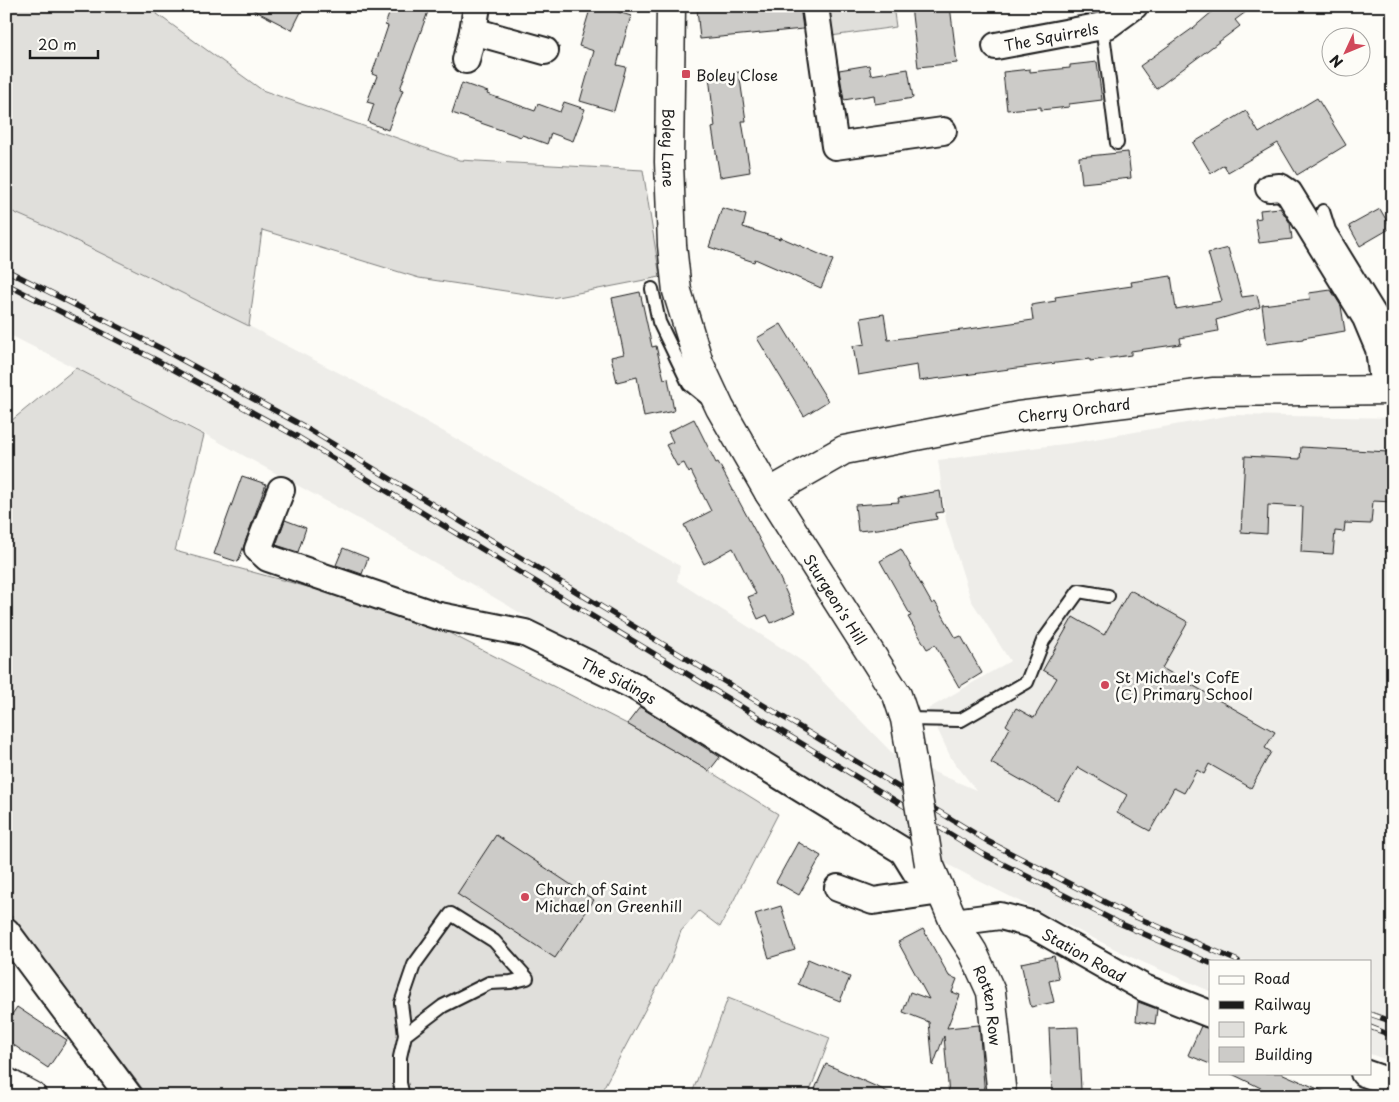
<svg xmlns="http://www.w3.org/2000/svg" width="1399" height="1102" viewBox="0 0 1399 1102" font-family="'Playpen Sans',sans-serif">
	<rect width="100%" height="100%" fill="#fdfcf7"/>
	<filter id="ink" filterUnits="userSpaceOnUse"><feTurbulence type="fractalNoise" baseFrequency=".02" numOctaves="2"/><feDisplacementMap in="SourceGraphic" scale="10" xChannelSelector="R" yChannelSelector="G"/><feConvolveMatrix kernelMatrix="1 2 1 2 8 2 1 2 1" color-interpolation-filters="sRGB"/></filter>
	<g filter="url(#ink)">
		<path fill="#eeede9" d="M6 209 52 229 249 326 349 378 680 566 677 581 805 663 894 755 976 790 951 758 928 709 1010 661 971 600 946 521 938 460 1072 443 1232 415 1393 418V1062L1370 1054V961H1210V991L1133 958 981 882 894 836 679 706 391 537 201 432 6 333Z"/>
		<path fill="#e0dfdb" stroke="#7e7e7c" d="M6 6H146L262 90 459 160 643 170 660 277 552 298 419 278 262 230 249 326 52 229 6 209Z
			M827 6H893L896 27 831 36Z
			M76 368 204 435 175 551 418 617 627 724 709 771 778 814 720 927 699 911 681 931 670 963 599 1096H148L6 909V425Z
			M728 998 830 1038 808 1096H691Z"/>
		<path fill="#cccbc8" stroke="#1c1c1c" d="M246 6H304L292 30Z
			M392 6H430L400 89 403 90 388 130 368 122 374 104 367 102 377 76 372 74 388 26 385 25Z
			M591 6H599L631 16 617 65 626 67 614 111 580 101 594 51 579 46Z
			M719 6H800L803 29 700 39 697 9Z
			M911 6H950L957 63 918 67Z
			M1219 6H1254L1235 20 1240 26 1156 89 1140 66 1193 28Z
			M1097 62 1102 100 1069 104V107L1041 110V107L1007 110 1003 72 1030 69V72L1070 68V65Z
			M869 65 871 75 908 69 913 98 875 104 874 95 844 100 839 70Z
			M739 72 746 121H742L750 172 720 177 712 128 715 127 709 76Z
			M462 83 488 92 487 94 535 111 538 104 560 112 564 102 585 109 573 141 551 133 547 144 522 135 521 137 452 113Z
			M1317 98 1346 145 1297 175 1278 143 1228 172 1224 165 1211 173 1193 143 1246 111 1259 133Z
			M1128 152 1131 178 1082 183 1079 157Z
			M722 208 746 215 743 227 780 239V237L833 260 821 288 755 259 754 262 709 247Z
			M1280 208 1290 223 1292 239 1259 243 1255 219 1261 218 1260 210Z
			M1380 209 1391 228 1360 246 1349 226Z
			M1228 248 1242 297 1257 295 1260 307 1216 320 1218 331 1180 338 1181 344 1131 351V355L1090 361V359L1040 365 919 381 917 365 858 375 853 346 865 344 861 318 884 314 888 340 969 329 1033 320 1031 305 1056 301 1055 297 1132 286 1131 282 1171 276 1176 309 1222 301 1208 253Z
			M1331 290 1341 306 1345 331 1303 338V339L1267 344 1262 305 1310 299 1309 293Z
			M640 292 652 347 656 346 664 379 668 378 674 411 644 417 637 377 617 382 611 357 624 354 612 298Z
			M781 324 828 401 804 416 757 338Z
			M694 419 716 463 718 462 778 574 795 612 771 623 767 615 758 619 748 597 756 594 733 548 704 564 684 525 711 511 691 471 689 473 684 463 677 466 666 445 673 442 668 432Z
			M1301 447 1388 452V458H1393V502L1373 501 1371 524 1345 523 1344 532 1335 531 1333 554 1301 552 1303 507 1268 505 1267 534 1241 532 1245 456 1300 459Z
			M242 476 266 484 238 562 214 554Z
			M940 491 943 512 936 513 937 519 878 529 858 531 855 505 899 502 898 498Z
			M285 520 306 528 298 552 276 545Z
			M343 548 368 558 362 574 336 565Z
			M901 549 932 604 935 602 956 638 961 636 982 673 959 687 935 645 927 649 908 617 911 616 880 561Z
			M1130 590 1188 622 1162 668 1275 732 1265 748 1271 752 1251 788 1209 764 1204 774 1197 770 1184 793 1174 788 1150 831 1117 813 1127 795 1078 767 1058 801 991 763 1010 728 1006 725 1016 708 1034 718 1057 678 1043 670 1073 617 1104 635Z
			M640 707 720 757 709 771 627 724Z
			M496 835 594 900 555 958 457 894Z
			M798 842 821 856 799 895 776 882Z
			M781 906 795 950 769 958 755 914Z
			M923 929 949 976 957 979 952 992 960 995 947 1028 979 1025 985 1096H949L944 1036 933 1066 929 1022 903 1012 910 992 929 999 898 942Z
			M1054 956 1059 979 1049 981 1054 1002 1031 1007 1021 963Z
			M808 959 850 977 840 1001 798 984Z
			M1138 1002 1157 1009 1155 1024 1136 1021Z
			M17 1007 67 1040 48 1068 6 1040V1023Z
			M1201 1026 1210 1029V1064L1188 1055Z
			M1078 1027 1081 1090 1052 1091 1049 1028Z
			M826 1064 897 1096H830L815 1089Z
			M1230 1073H1281L1334 1096H1265L1267 1091Z"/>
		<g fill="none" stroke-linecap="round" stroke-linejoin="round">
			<g stroke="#1c1c1c" stroke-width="16">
				<path id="service" d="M1102 26 1117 143
					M1323 211 1329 230 1393 334
					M652 289 659 322 689 384 710 401
					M905 719 961 720 1027 682 1043 641 1079 591 1108 596
					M403 1096 400 1083V1057L405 1035 401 1003 414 965 451 914 494 941 527 978 511 982 489 983 443 1006 405 1035"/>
			</g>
			<g stroke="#1c1c1c" stroke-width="30">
				<g id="minor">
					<path d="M815 6 835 146 943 131"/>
					<path d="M473 31 545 51"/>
					<path id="s1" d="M996 46 1108 25 1134 6"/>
					<path d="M466 60 473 31 477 6"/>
					<path d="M1269 188 1280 187 1289 193 1366 318 1379 349 1384 390"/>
					<path id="s2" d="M281 490 258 549 268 558 435 615 525 633 634 686 903 851 916 872 941 891"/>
					<path d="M838 888 873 901 941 891"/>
					<path id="s3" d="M954 922 1000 916 1031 924 1144 988 1210 1014"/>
					<path d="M6 931 129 1096"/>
					<path d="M1364 1073 1393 1083"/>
				</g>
			</g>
			<g stroke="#1c1c1c" stroke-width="31">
				<g id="tertiary">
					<path id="s4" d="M671 6 669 162 672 245 677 291 699 363 720 408 769 493 897 695 905 719 912 761"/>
					<path id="s5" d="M769 493 844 450 1018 416 1214 392 1393 390"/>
					<path id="s6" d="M929 864 954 922 973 952 991 992 1002 1096"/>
					<path d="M6 1082 32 1096"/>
				</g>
			</g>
			<use href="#service" stroke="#fdfcf7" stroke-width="12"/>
			<use href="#minor" stroke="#fdfcf7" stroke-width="26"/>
			<use href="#tertiary" stroke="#fdfcf7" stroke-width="28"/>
			<g stroke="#1c1c1c" stroke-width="5.5">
				<path id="rail" d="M6 270 164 350 305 427 989 842 1122 911 1238 961
					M6 284 158 361 298 437 983 854 1117 922 1210 963
					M1370 1014 1393 1022
					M1370 1027 1393 1036"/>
			</g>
			<use href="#rail" stroke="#fdfcf7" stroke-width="4" stroke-dasharray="11" stroke-linecap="butt"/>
			<g stroke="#1c1c1c" stroke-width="31" stroke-linecap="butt">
				<path id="tertiary-bridge" d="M912 761 929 864"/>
			</g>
			<use href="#tertiary-bridge" stroke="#fdfcf7" stroke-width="28"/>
		</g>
	</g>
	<g fill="#d1495b" stroke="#fdfcf7" stroke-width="2">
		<rect x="681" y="69" width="10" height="10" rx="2.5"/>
		<circle cx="1105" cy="685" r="5"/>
		<circle cx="525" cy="897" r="5"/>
	</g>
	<g text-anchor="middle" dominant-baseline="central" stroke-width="5" stroke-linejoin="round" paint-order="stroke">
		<g font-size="15" fill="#1c1c1c" stroke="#fdfcf7">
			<text stroke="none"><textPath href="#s1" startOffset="56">The Squirrels</textPath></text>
			<text stroke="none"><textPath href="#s4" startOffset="142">Boley Lane</textPath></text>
			<text stroke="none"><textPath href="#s5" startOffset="320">Cherry Orchard</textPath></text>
			<text stroke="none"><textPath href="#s4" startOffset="634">Sturgeon's Hill</textPath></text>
			<text stroke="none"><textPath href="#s2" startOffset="450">The Sidings</textPath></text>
			<text stroke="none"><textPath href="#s3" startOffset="140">Station Road</textPath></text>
			<text stroke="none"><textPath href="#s6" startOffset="155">Rotten Row</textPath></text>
		</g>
		<g font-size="15" fill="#1c1c1c" stroke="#fdfcf7" text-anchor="start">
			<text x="696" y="74">Boley Close</text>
			<text x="1115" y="676">St Michael's CofE<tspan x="1115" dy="17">(C) Primary School</tspan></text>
			<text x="535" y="888">Church of Saint<tspan x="535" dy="17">Michael on Greenhill</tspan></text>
		</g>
	</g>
	<rect width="1399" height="1102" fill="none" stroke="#fdfcf7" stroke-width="25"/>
	<rect x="12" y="12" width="1374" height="1077" fill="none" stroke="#1c1c1c" stroke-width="2" filter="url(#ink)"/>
	<rect x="1209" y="960" width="162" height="115" fill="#fdfcf7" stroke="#a3a29f"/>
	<rect x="1219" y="976" width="25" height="8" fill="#fdfcf7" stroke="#a3a29f"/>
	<text x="1254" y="984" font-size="15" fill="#1c1c1c">Road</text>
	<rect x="1219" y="1001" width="25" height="8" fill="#1c1c1c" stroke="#a3a29f"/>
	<text x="1254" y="1010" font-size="15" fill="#1c1c1c">Railway</text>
	<rect x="1219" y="1022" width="25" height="15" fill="#e0dfdb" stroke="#a3a29f"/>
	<text x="1254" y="1034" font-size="15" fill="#1c1c1c">Park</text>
	<rect x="1219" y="1047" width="25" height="15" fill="#cccbc8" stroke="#a3a29f"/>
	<text x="1254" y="1060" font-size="15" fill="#1c1c1c">Building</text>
	<g transform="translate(1346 52) rotate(226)"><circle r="24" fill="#fdfcf7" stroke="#a3a29f"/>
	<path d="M0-4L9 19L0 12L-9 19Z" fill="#d1495b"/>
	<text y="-8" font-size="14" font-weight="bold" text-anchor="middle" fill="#1c1c1c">N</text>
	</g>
	<path d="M30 50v8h68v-8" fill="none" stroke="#1c1c1c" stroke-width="2.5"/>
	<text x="38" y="50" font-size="15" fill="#1c1c1c" stroke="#fdfcf7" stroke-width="4" paint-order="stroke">20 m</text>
</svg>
